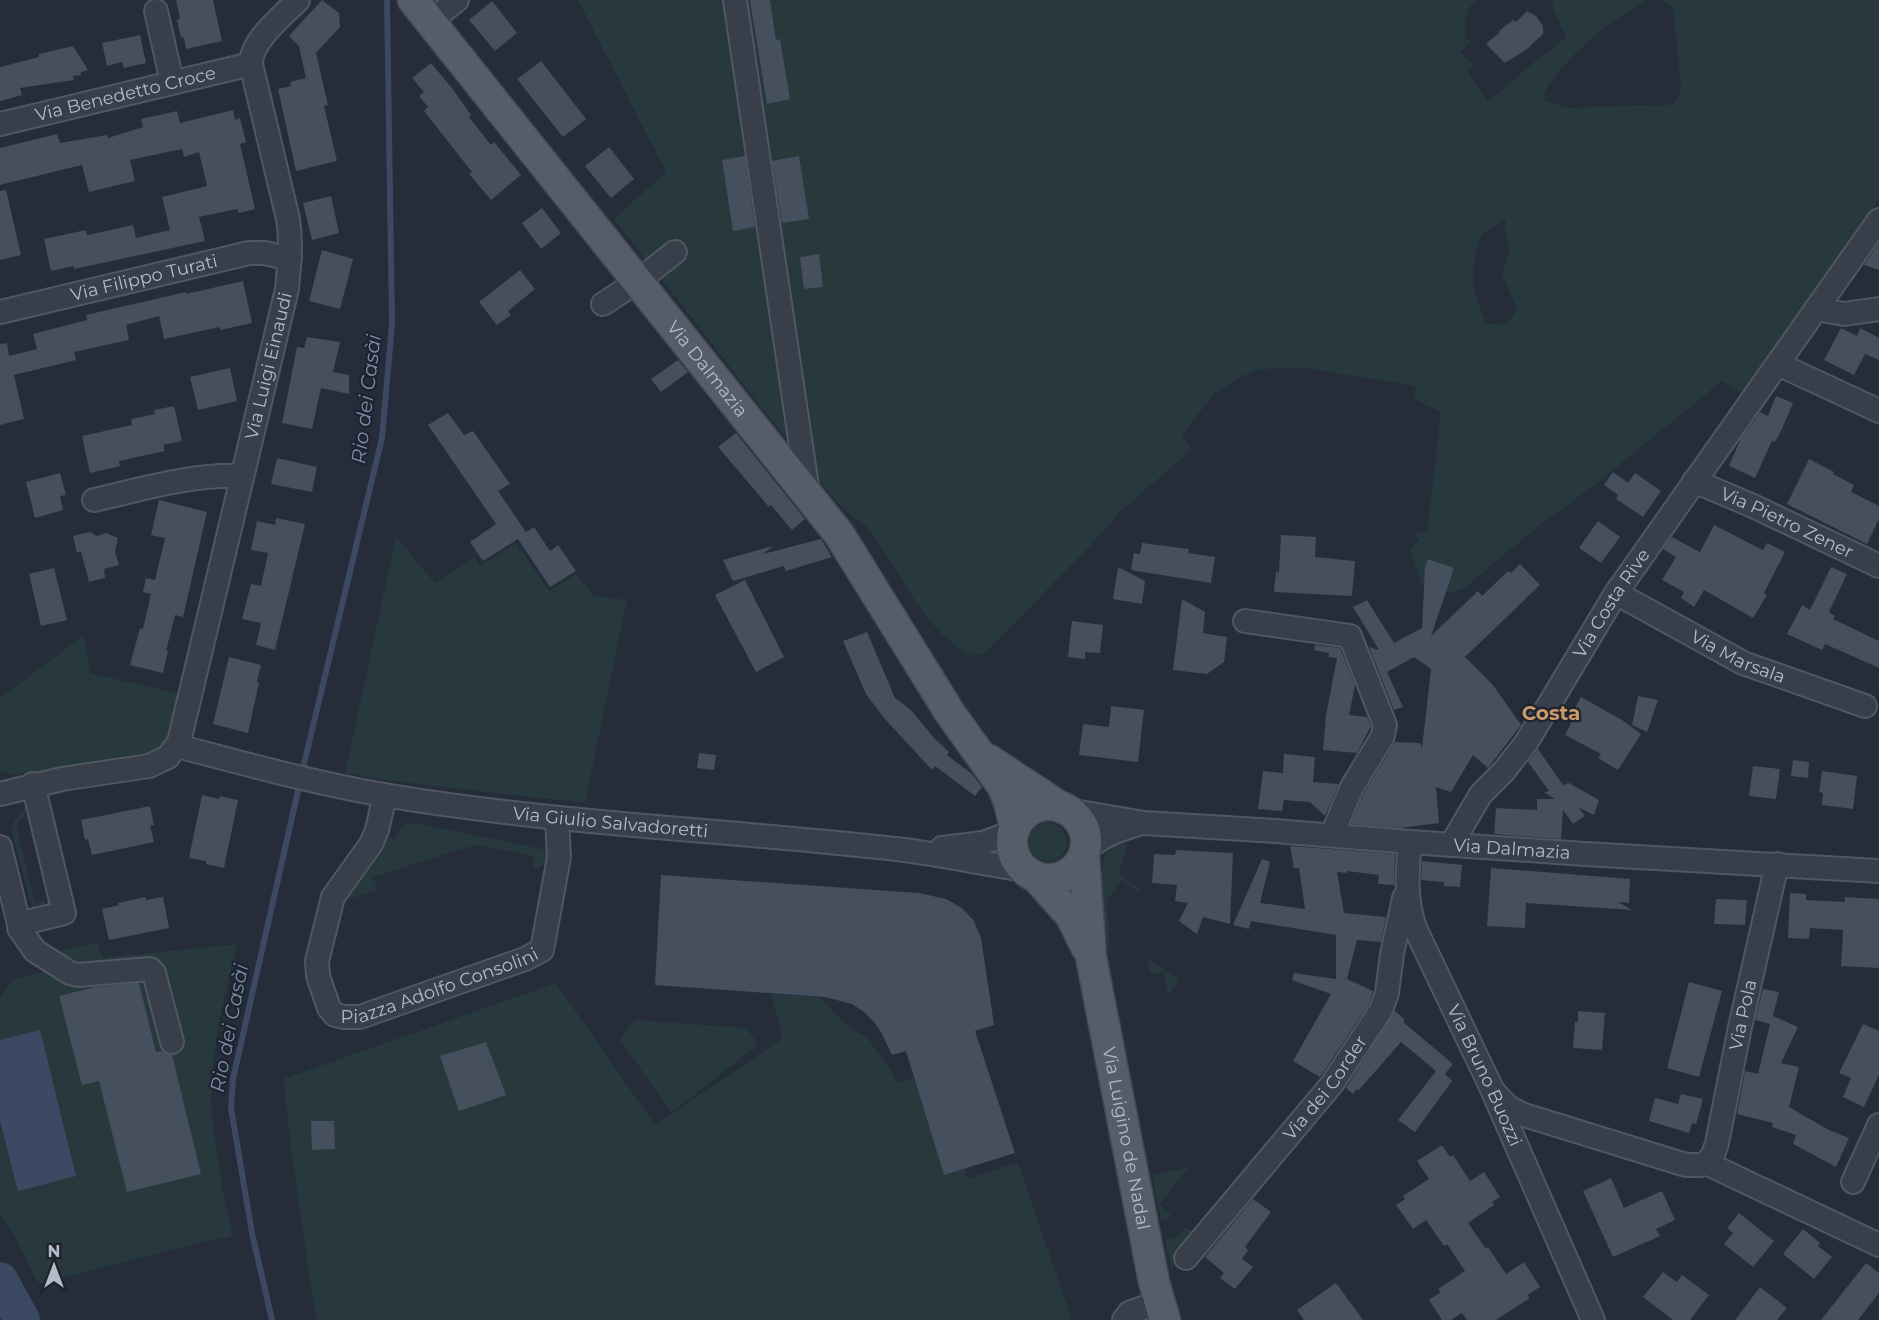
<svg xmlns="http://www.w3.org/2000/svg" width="1879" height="1320" viewBox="0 0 1879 1320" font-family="Montserrat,sans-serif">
	<rect width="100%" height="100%" fill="#252c3a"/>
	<path fill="#27393c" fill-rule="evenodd" d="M578 0H1476C1464 10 1465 24 1466 38L1472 41 1460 52 1474 65 1467 70 1488 102 1539 58 1566 38 1551 3 1555 0H1879V199L1742 393 1722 381 1591 488 1541 524 1464 588 1452 593 1421 585 1410 549 1419 540 1415 535 1416 532 1427 533 1441 412 1414 399 1416 390 1414 386 1304 368 1262 369 1243 376 1214 394 1182 435 1191 448 1181 459 1122 510 1090 546 984 654 973 656C922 631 902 572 869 530 865 524 857 520 852 516 843 509 836 500 829 493L614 219 666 172ZM1648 0 1664 1 1673 7 1681 88 1677 100 1671 104 1663 106 1644 105 1566 108 1545 100 1544 93C1563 58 1613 18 1648 0ZM1507 219C1501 231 1508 238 1509 249 1509 257 1504 266 1502 274L1516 307C1513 323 1501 326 1486 323 1471 286 1468 272 1482 234Z
		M396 537 435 583 474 557 480 566 516 543 549 591 576 574 594 596 627 600 585 803 392 781 345 773Z
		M84 635 90 673 180 694C174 722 174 746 143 756L16 775 0 770V698Z
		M26 806H29V810L16 825 35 902 44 900V904L38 913 34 914 10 826 14 825V822Z
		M1029 842a19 19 0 1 1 38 0a19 19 0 1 1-38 0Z
		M413 823 547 850 545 864 537 869 533 868 534 856 475 845 373 877 378 890 347 900 382 851 386 837 394 839 404 825Z
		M1129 841 1118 873 1141 890 1139 893 1122 880 1107 900 1110 953C1103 935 1095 866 1108 851 1113 845 1121 843 1129 841Z
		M98 942 102 958 237 944 218 1027 211 1083 212 1118 222 1188 232 1231 231 1237 211 1240 43 1283 38 1282 34 1276 16 1238 0 1215V998L13 979 47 971 59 951Z
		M1147 957 1179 980 1168 996 1164 972 1150 974Z
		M556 983 655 1125 780 1040 782 1035 771 994 820 997 849 1028 867 1037 891 1071 896 1083 914 1078 944 1175 964 1169 967 1179 1018 1162 1072 1320H316L293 1164 283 1079Z
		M635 1020 747 1028 758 1045 671 1113 620 1039Z
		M1186 1168 1188 1169 1159 1204 1171 1215 1169 1218 1161 1221 1152 1175Z
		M1186 1227 1196 1235 1171 1267 1165 1240 1178 1236Z"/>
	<path fill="#3b4962" d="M40 1030 76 1176 18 1191 0 1121V1040Z"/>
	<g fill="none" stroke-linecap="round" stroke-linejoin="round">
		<path stroke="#3b4962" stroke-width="6" d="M302 772 382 438 392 324 387 0
			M272 1320 252 1233 231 1108 233 1079 300 782"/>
		<path stroke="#3b4962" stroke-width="36" d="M0 1280 22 1320"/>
	</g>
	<path fill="#464f5e" d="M176 0H213L222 41 186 49 184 37 181 38 177 20 180 19Z
		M322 0 339 13 340 27 316 53 328 105 324 106 337 161 296 171 278 89 291 86 290 82 306 78 299 46 289 36Z
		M750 0H770L776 40 780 39 790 99 767 104Z
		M492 1 517 33 495 51 469 20Z
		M1527 11 1536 16 1543 26V34L1527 49 1505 63 1486 44 1500 32 1499 31 1513 20 1516 22Z
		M140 35 146 63 124 68 122 62 107 66 102 43Z
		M73 46 88 70 81 72V75L73 76 74 80 20 88 22 95 0 101V67L39 57V54Z
		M541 61 586 119 563 137 517 79Z
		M431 63 452 88 471 115 469 117 491 145 494 142 521 175 491 200 469 174 472 172 424 111 428 107 419 96 424 92 412 78Z
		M233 110 235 120 240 118 246 142 240 144 255 209 239 213 237 209 199 217 205 241 74 269V266L51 271 44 239 86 230 87 235 133 225 136 238 170 230 162 197 207 186 199 152 184 157 182 149 130 160 135 181 89 192 82 165 0 185V148L57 134 60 143 107 135 108 138 143 127 141 119 177 111 180 123Z
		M609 147 634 179 611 198 585 166Z
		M745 156 755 227 733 231 722 160Z
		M799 156 809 219 782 223 772 161Z
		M6 190 21 255 0 260V191Z
		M331 196 339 233 312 240 303 203Z
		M542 208 561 233 541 249 522 223Z
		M1879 243V270L1864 265Z
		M322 250 353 259 340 309 309 301Z
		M819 254 823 287 804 289 800 257Z
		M520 270 535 289 508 311 511 315 497 325 479 302Z
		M243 281 252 323 220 330V327L164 339 159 316 126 325 129 340 74 352 76 360 14 375 24 419 0 425V344L7 343 9 356 37 349 33 334 87 320 86 315 186 292V294Z
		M1841 328 1857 336 1860 328 1879 338V360L1865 354 1854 375 1824 360Z
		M307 337 340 342 333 372 349 375V394L321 388 312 429 282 423 297 347 304 348Z
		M678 360 688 372 661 392 651 379Z
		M230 368 237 401 198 410 190 377Z
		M1776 396 1793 403 1781 431 1775 442 1772 441 1755 478 1729 466 1740 440 1760 412 1768 416Z
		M174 406 182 441 163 445 165 451 119 461 120 466 90 473 82 436 132 425 131 419 155 414 154 410Z
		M448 413 464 435 473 431 510 484 498 491 526 532 534 527 550 551 558 545 576 571 550 587 518 539 483 561 470 542 496 524 428 425Z
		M736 433 805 519 792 530 771 505 769 507 718 447Z
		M277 458 317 467 312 492 271 484Z
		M1809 459 1834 472 1833 474 1854 485 1851 492 1879 506V519L1867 544 1787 504Z
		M1613 472 1628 483 1635 473 1661 491 1643 517 1616 499 1618 495 1604 485Z
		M60 473 66 495 60 496 63 510 35 518 26 482Z
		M159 500 207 512 183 617 175 615 166 651H168L163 673 130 665 140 628 143 629 151 594 143 592 146 578 155 580 165 538 151 535Z
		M276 518 305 524 275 650 256 645 261 623 242 619 251 584 261 586 268 553 251 550 257 521 275 525Z
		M1598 521 1620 537 1601 563 1579 548Z
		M1714 525 1763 550 1767 543 1785 552 1764 593 1767 595 1753 618 1704 590 1694 607 1681 598 1684 592 1662 580 1676 557 1663 549 1672 537 1700 552Z
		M90 532 97 536 106 533 118 538 115 551 119 565 104 569 105 578 89 582 81 551 77 553 73 536Z
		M1281 535 1316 537 1315 557 1355 561 1352 596 1274 592 1276 571 1279 572Z
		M821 539 832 557 786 571 784 566 733 581 723 560 773 546 763 554Z
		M1142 543 1189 549 1188 553 1215 557 1211 583 1131 570 1134 553 1140 554Z
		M1428 559 1454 568 1431 636 1478 591 1482 596 1508 571 1511 573 1520 564 1540 585 1465 657 1493 685 1521 725 1488 768 1473 755 1451 792 1436 787 1439 823 1400 828 1351 824 1364 793 1395 742 1420 743 1422 748 1431 669 1414 657 1387 672 1403 707 1394 710 1369 647 1379 650 1353 607 1367 600 1394 643 1422 628 1425 568Z
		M1118 567 1145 581 1142 604 1113 599Z
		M1831 567 1847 574 1829 612 1835 616 1833 619 1879 641V668L1825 644 1822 650 1787 634 1802 605 1810 610Z
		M54 568 67 620 41 626 29 574Z
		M745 580 784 657 756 672 715 595Z
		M1182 599 1205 612 1203 633 1227 637 1224 662 1207 674 1173 670Z
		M1072 621 1103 625 1100 653 1085 652V659L1068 657Z
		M867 632 895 698 910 709 935 739 949 752 947 755 972 774 982 787 975 796 935 766 932 770 884 718 866 694 843 641Z
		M1315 645 1340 648 1355 685 1349 715 1367 717 1371 726 1357 753 1323 750 1326 715 1337 658 1329 657V653L1314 650Z
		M229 657 261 665 257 682 259 683 248 733 213 724Z
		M1638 696 1658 700 1647 732 1632 725Z
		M1581 697 1622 720 1641 734 1618 770 1598 758 1601 754 1565 735 1572 721 1569 719Z
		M1111 706 1144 710 1138 762 1079 755 1083 724 1109 727Z
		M1538 749 1563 785 1569 783 1599 800 1594 815 1579 808 1585 816 1573 824 1563 810 1561 839 1494 834 1496 808 1537 810V799H1555L1544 792 1549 791 1528 762Z
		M699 753 716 755 714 770 697 768Z
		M1284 754 1315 757 1313 782 1339 784 1325 816 1310 802 1284 800 1282 811 1258 809 1263 771 1283 773Z
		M1793 760 1809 762 1808 778 1791 776Z
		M1753 766 1780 769 1776 799 1749 796Z
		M1822 771 1857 776 1853 809 1822 805 1823 793 1819 792Z
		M202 795 219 799 220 796 238 800 224 868 206 864V861L189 858Z
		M150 806 154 825 150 826 154 842 92 855 88 839 85 840 81 820Z
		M1290 846 1395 854 1394 885 1378 884 1379 875 1347 871V873L1337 872 1344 913 1386 917 1381 942 1357 940 1347 979 1373 991 1369 1004 1320 1077 1293 1061 1331 994 1292 980 1294 973 1336 979V935L1251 921 1249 929 1233 925 1262 859 1270 862 1260 903 1305 909 1299 868H1294Z
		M1176 850 1233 853 1230 924 1203 917 1197 934 1179 921 1188 903 1175 901 1177 885 1152 883 1154 854 1175 855Z
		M1422 861 1462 865 1460 887 1444 886V882L1421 880Z
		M1491 868 1630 879 1629 903 1618 902 1632 910 1526 903 1525 928 1487 926Z
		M661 875 919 893 946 899 962 908 974 921 981 938 994 1025 975 1031 1015 1153 944 1175 906 1051 892 1055 881 1032 874 1022 864 1012 852 1004 825 997 655 985Z
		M1790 893 1806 894V900L1845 902V897L1879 899V968L1841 966 1843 930 1810 928 1809 939 1788 938Z
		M145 897 146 900 163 897 169 928 109 940 102 909 119 905 118 903Z
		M1716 899 1747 900 1745 925 1714 924Z
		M1689 982 1722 991 1699 1077 1667 1068Z
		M139 983 156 1052 162 1051 172 1055 201 1174 127 1192 99 1081 82 1085 59 996 95 987Z
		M1763 989 1779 992 1773 1016 1798 1027 1781 1063 1799 1067 1789 1107 1827 1129 1849 1138 1836 1167 1793 1144 1796 1135 1772 1127 1773 1123 1737 1114 1745 1071 1758 1074 1770 1024 1755 1020Z
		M1395 1011 1405 1020 1403 1022 1453 1064 1445 1074 1452 1081 1415 1132 1398 1120 1436 1071 1401 1042 1359 1090 1357 1089 1353 1094 1346 1088Z
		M1578 1011 1605 1013 1602 1050 1573 1048 1575 1022H1578Z
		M1863 1024 1879 1031V1075L1864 1107 1843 1097 1851 1078 1839 1073Z
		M486 1042 506 1095 459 1111 440 1056Z
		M1681 1094 1703 1099 1696 1124 1692 1123 1689 1133 1649 1121 1655 1098 1678 1104Z
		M311 1121H334L335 1149 312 1150Z
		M1442 1145 1450 1157 1453 1155 1470 1181 1484 1172 1500 1197 1492 1202 1494 1205 1468 1223 1486 1249 1488 1247 1506 1274 1524 1262 1540 1287 1527 1295 1530 1298 1496 1320H1467L1462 1313 1451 1320H1442L1429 1300 1441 1292 1438 1289 1465 1271 1447 1244 1444 1246 1426 1220 1413 1229 1396 1205 1405 1199 1403 1196 1429 1179 1417 1161Z
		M1611 1178 1624 1208 1662 1191 1675 1220 1656 1229 1660 1236 1613 1257 1583 1191Z
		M1253 1199 1271 1212 1245 1247 1248 1250 1242 1259 1253 1267 1235 1289 1220 1278 1224 1273 1205 1257Z
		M1739 1213 1774 1241 1753 1267 1724 1244 1733 1233 1727 1228Z
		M1803 1229 1820 1243 1818 1246 1832 1257 1814 1279 1783 1254Z
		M1866 1263 1879 1273V1293L1858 1320H1821Z
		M1663 1272 1677 1282 1682 1275 1709 1295 1690 1320H1673L1643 1297Z
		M1336 1283 1363 1320H1304L1297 1310Z
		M1760 1287 1787 1308 1777 1320H1735Z"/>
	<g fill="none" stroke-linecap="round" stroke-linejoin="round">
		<g stroke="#505762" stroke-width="26">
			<g id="minor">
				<path d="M735 0 808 493"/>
				<path d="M156 11 172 82"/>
				<path d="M431 21 457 0"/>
				<path id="s1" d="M0 124 251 64"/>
				<path d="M603 304 638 281 675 252"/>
				<path d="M1816 309 1844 314 1879 309"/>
				<path id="s2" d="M0 312 249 253H265L290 259"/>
				<path d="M1778 364 1879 411"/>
				<path id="s3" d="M1694 481 1753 506 1879 566"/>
				<path d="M94 500C143 489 191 474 242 476"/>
				<path id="s4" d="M1616 593 1743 663 1865 706"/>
				<path d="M1245 621 1350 636 1385 725 1383 736 1352 787 1332 835"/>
				<path id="s5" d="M177 746C246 764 314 783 384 795 556 824 731 830 904 850 944 855 984 864 1025 870"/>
				<path id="s6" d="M0 794 62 779 149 766 168 757 179 742 287 289C289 265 292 243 288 219L251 64C251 40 282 17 298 0"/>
				<path id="s7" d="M385 795 377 830 371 844 333 897 317 961 318 976 329 1008 335 1015 344 1017H360L525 959 542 950 559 857 557 819"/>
				<path id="s8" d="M1068 810 1144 823 1275 831 1410 842 1585 854 1879 871"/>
				<path id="s9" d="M1410 842C1407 873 1405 899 1415 928L1491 1087 1593 1320"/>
				<path id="s10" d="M1451 845 1481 794 1504 771 1526 743 1616 593 1879 220"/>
				<path d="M0 847 19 924 64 913 33 784"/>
				<path d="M942 848 983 843 1013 832"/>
				<path d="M1085 851C1101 836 1118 830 1139 824"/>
				<path d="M19 924V928L35 951 70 973 78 975 150 969 154 973 172 1042"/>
				<path d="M1497 1095 1508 1107 1524 1115 1686 1165H1701L1706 1163 1879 1245"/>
				<path id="s11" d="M1706 1163 1713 1155 1717 1143 1740 1027 1777 864"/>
				<path d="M1853 1182 1879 1125"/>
				<path id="s12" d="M1186 1258 1332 1084 1381 1010 1387 993 1392 954 1404 898"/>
				<path d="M1124 1320 1129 1313 1159 1302"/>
			</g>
		</g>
		<g stroke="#414853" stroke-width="33">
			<g id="major">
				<path id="s13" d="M413 0 839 534 950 713 1003 787 1009 802 1015 828"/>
				<path d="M989 760 1062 808"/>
				<circle cx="1049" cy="842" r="37"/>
				<path id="s14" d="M1084 856 1091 957 1154 1282 1165 1320"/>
				<path d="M1036 877 1071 916 1086 947"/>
			</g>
		</g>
		<use href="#minor" stroke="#383f4a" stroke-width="22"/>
		<use href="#major" stroke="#565d6a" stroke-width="30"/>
	</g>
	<g text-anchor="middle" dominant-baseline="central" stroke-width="4.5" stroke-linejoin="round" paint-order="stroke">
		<g font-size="18" fill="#b4bac6" stroke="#1d242f">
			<text stroke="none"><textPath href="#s1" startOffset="129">Via Benedetto Croce</textPath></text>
			<text stroke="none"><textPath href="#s2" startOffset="148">Via Filippo Turati</textPath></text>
			<text stroke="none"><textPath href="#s6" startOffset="578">Via Luigi Einaudi</textPath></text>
			<text stroke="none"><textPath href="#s13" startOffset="472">Via Dalmazia</textPath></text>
			<text stroke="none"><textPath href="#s3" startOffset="102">Via Pietro Zener</textPath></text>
			<text stroke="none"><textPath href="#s10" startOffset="291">Via Costa Rive</textPath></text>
			<text stroke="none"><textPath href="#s4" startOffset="138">Via Marsala</textPath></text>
			<text stroke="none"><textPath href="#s5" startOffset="441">Via Giulio Salvadoretti</textPath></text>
			<text stroke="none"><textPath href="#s8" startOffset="446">Via Dalmazia</textPath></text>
			<text stroke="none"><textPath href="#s7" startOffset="350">Piazza Adolfo Consolini</textPath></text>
			<text stroke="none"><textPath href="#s11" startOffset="154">Via Pola</textPath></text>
			<text stroke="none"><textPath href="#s9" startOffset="250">Via Bruno Buozzi</textPath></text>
			<text stroke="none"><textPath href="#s12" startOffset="220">Via dei Corder</textPath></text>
			<text stroke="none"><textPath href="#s14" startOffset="286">Via Luigino de Nadal</textPath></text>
		</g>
		<g font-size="20" font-style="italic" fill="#7d8eab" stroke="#1d242f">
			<text transform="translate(366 399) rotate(-83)">Rio dei Casài</text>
			<text transform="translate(229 1028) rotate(-79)">Rio dei Casài</text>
		</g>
		<g font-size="20" font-weight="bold" fill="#cc9a69" stroke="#1d242f">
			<text x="1551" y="713">Costa</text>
		</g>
	</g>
	<g transform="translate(54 1266)" stroke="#1d242f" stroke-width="4.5" paint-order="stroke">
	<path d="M0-4.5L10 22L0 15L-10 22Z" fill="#b4bac6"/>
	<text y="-9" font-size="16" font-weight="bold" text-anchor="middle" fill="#b4bac6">N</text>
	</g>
</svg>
